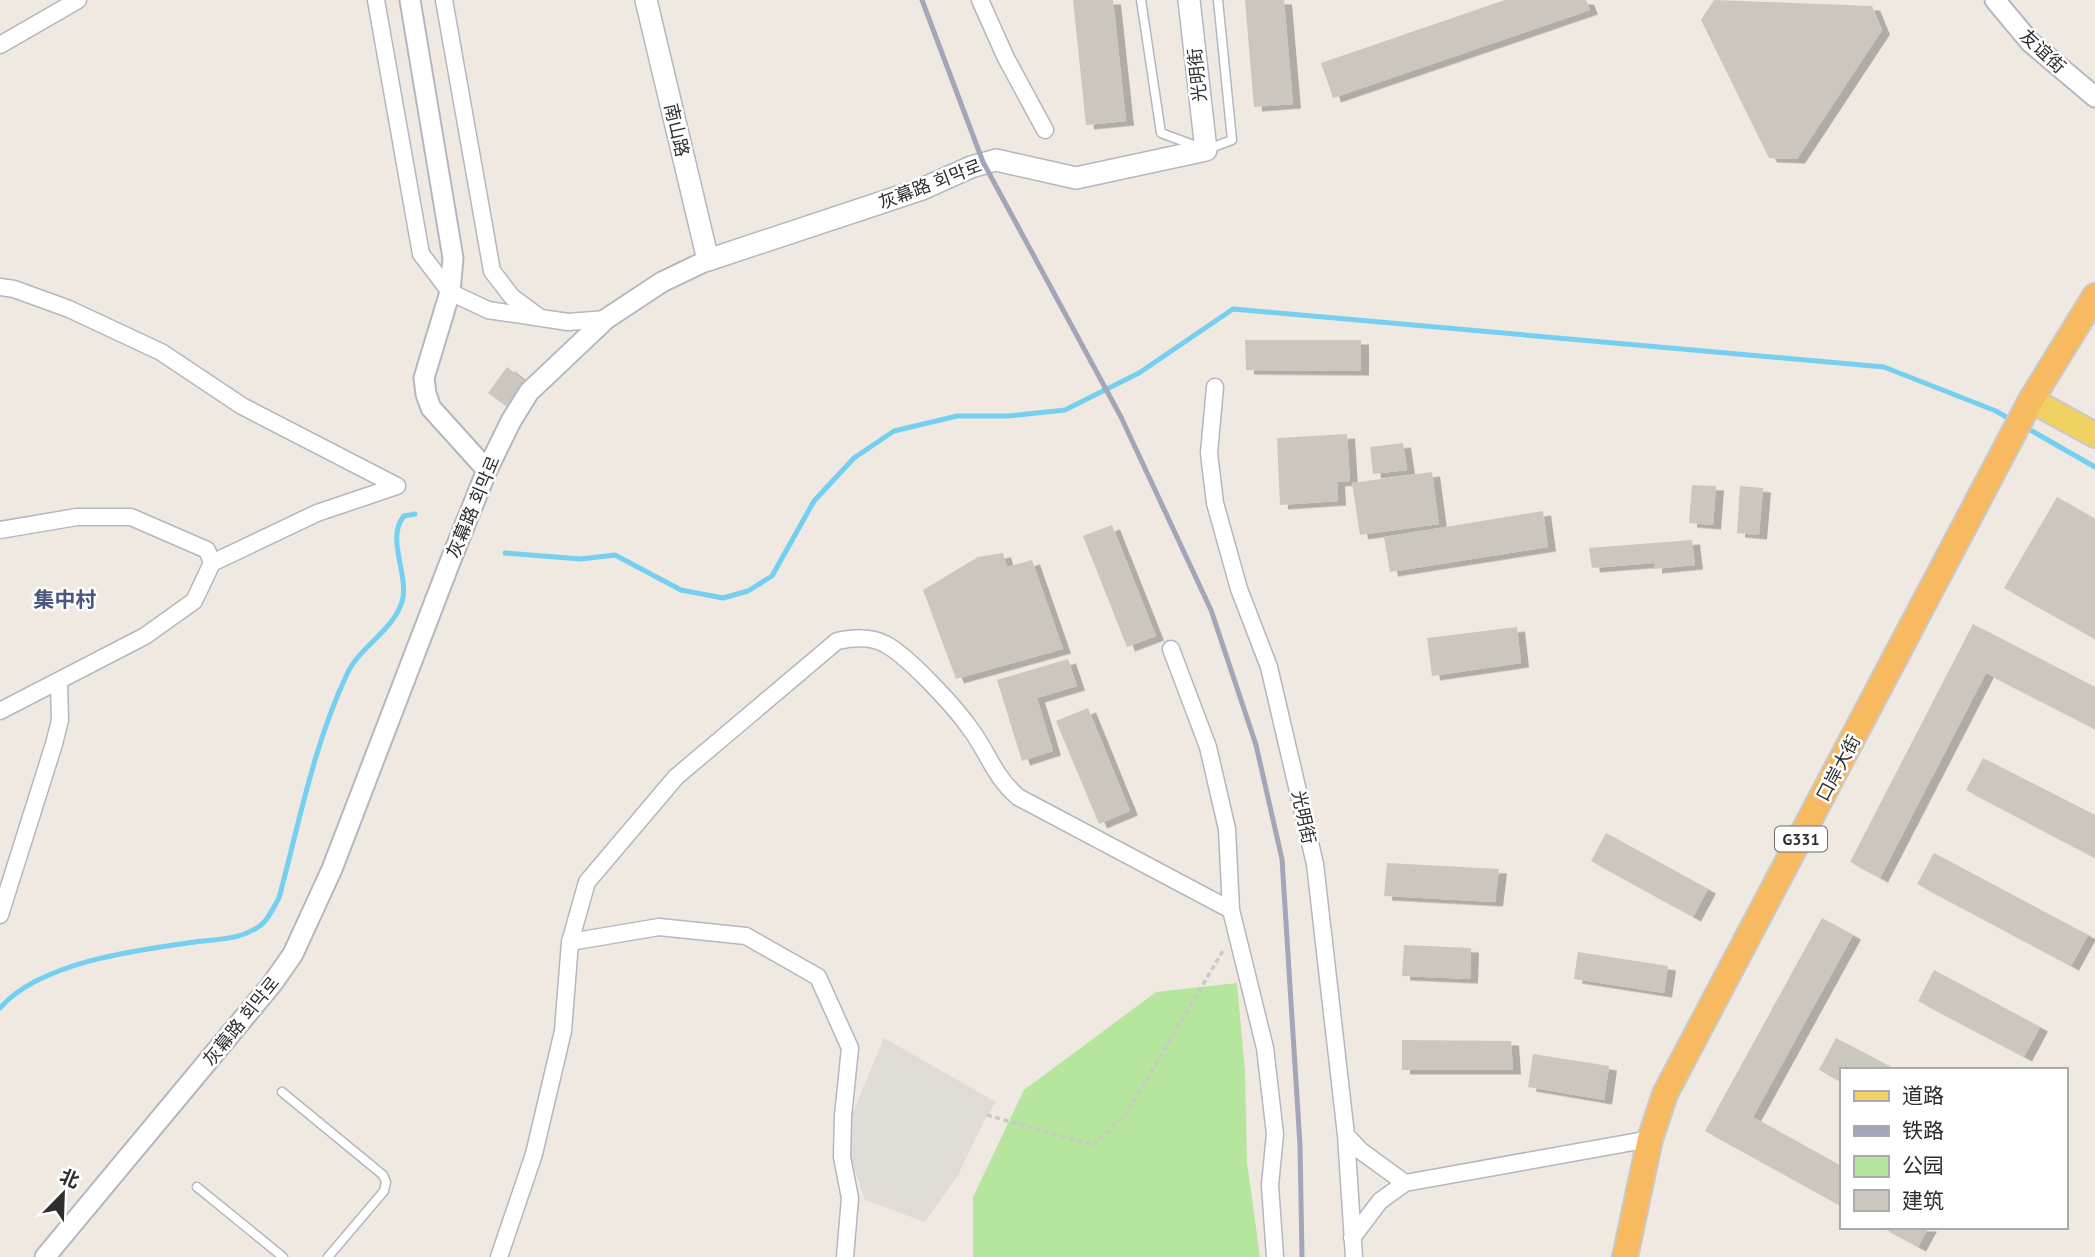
<svg xmlns="http://www.w3.org/2000/svg" width="2095" height="1257" viewBox="0 0 2095 1257" font-family="'PT Sans','Noto Sans SC','Noto Sans KR',sans-serif">
	<defs>
		<filter id="shadow"><feDropShadow dx="8" dy="4.5" stdDeviation="0" flood-color="#0004"/></filter>
	</defs>
	<rect width="100%" height="100%" fill="#efe9e1"/>
	<path fill="#b6e59e" d="M1237 983 1245 1072 1247 1162 1260 1257H973V1197L1024 1090 1156 992Z"/>
	<path fill="#dfdcd8" d="M884 1038 996 1102 987 1115 958 1175 925 1222 865 1200 843 1136Z"/>
	<g fill="none" stroke-linecap="round" stroke-linejoin="round">
		<path stroke="#75cff0" stroke-width="5" d="M2025 427 2095 467
			M505 553 581 559 615 555 681 590 723 598 748 591 772 576 814 501 854 458 894 431 957 416H1008L1065 410 1139 373 1233 309 1884 367 1996 411 2013 421
			M0 1008C40 962 137 950 195 942 219 939 241 940 261 925 269 919 274 906 279 898 299 823 314 744 347 674 359 647 392 632 402 602 410 576 385 538 404 516L415 514"/>
	</g>
	<path fill="#cbc7bf" filter="url(#shadow)" d="M1073 0H1113L1126 121 1086 125Z
		M1245 0H1284L1293 104 1254 107Z
		M1505 0H1586L1590 10 1333 98 1321 63Z
		M1714 0 1872 6 1882 30 1797 159 1769 158 1701 20Z
		M1245 340H1361V371L1246 370Z
		M507 367 526 382 507 407 488 393Z
		M1347 434 1350 481 1337 482 1338 501 1280 505 1277 438Z
		M1403 443 1407 470 1373 474 1370 447Z
		M1432 472 1439 524 1360 535 1352 483Z
		M1692 485 1716 486 1713 525 1689 523Z
		M1740 486 1763 488 1759 535 1737 533Z
		M2057 497 2095 519V639L2004 588Z
		M1543 511 1548 547 1390 572 1384 537Z
		M1112 525 1156 636 1127 647 1083 536Z
		M1692 540 1695 565 1654 569V563L1592 568 1589 548Z
		M1003 553 1007 567 1032 560 1063 649 956 679 923 590 978 557Z
		M1973 624 2095 687V729L1986 673 1880 878 1850 862Z
		M1517 627 1521 663 1432 676 1427 638Z
		M1068 659 1077 686 1037 698 1053 751 1022 761 997 680Z
		M1088 708 1130 811 1099 824 1056 721Z
		M1983 758 2095 815V858L1966 790Z
		M1606 833 1708 889 1693 917 1591 861Z
		M1934 853 2088 935 2071 966 1917 884Z
		M1387 863 1499 869 1495 902 1384 896Z
		M1822 918 1853 935 1753 1117 1841 1166V1206L1705 1131Z
		M1404 945 1471 948 1470 979 1402 976Z
		M1578 952 1668 966 1664 993 1574 979Z
		M1934 970 2040 1027 2024 1057 1918 1001Z
		M1836 1038 1897 1070H1841V1082L1819 1070Z
		M1402 1040 1511 1041 1513 1070H1402Z
		M1533 1054 1609 1066 1604 1100 1528 1087Z
		M1881 1227H1929L1918 1247Z"/>
	<g fill="none" stroke-linecap="round" stroke-linejoin="round">
		<g stroke="#b4b7c1" stroke-width="11">
			<path id="service" d="M1141 0 1161 133 1196 146
				M1208 149 1232 140 1218 0
				M282 1092 383 1175 386 1182 384 1191 328 1257
				M197 1187 283 1257"/>
		</g>
		<g stroke="#b4b7c1" stroke-width="19">
			<path id="minor" d="M376 0 421 254 450 292 488 310 568 322 606 319
				M444 0 492 271 512 297 539 317
				M980 0 1006 58 1045 130
				M0 45 78 0
				M0 287 14 289 69 309 161 352 242 406 397 486
				M1215 387 1209 453 1215 503 1239 589 1269 667 1315 864 1346 1135 1354 1257
				M0 530 77 517H131L207 550 212 563
				M1171 649 1208 747 1227 829 1231 910 1265 1048 1275 1134 1270 1185 1275 1257
				M0 711 145 636 194 601 212 563 317 513 397 486
				M0 915 54 744 60 720 59 683
				M570 942 659 927 746 936 818 977 850 1048 843 1116 842 1157 850 1198 845 1257
				M1346 1135 1361 1151 1405 1183
				M1352 1238 1380 1201 1405 1183 1650 1139
				M499 1257 534 1154 563 1031 570 942 587 882 676 777 837 641C853 638 870 636 885 644 907 655 954 706 969 727 989 753 992 774 1018 797L1231 910"/>
		</g>
		<g stroke="#b4b7c1" stroke-width="23">
			<path id="tertiary" d="M410 0 453 258 450 292 424 378 426 394 431 408 487 470
				M1995 0 2030 42 2095 97
				M45 1257 272 984 293 954 332 869 450 562 487 470 511 421 529 392 606 319 662 282 708 260"/>
		</g>
		<g stroke="#b4b7c1" stroke-width="24">
			<path id="secondary" d="M646 0 708 260 922 189 971 167 996 160 1076 178 1206 150 1189 0"/>
		</g>
		<g stroke="#c9c9c9" stroke-width="28">
			<path id="primary" d="M2031 400 2095 435"/>
		</g>
		<g stroke="#c9c9c9" stroke-width="28">
			<path id="trunk" d="M1625 1257 1650 1139 1665 1094 2031 400 2095 296"/>
		</g>
		<path stroke="#c9c9c9" stroke-width="3.5" stroke-dasharray="5 3.5" stroke-linecap="butt" d="M987 1115 1093 1145 1126 1114 1224 949"/>
		<use href="#service" stroke="#fff" stroke-width="8"/>
		<use href="#minor" stroke="#fff" stroke-width="16"/>
		<use href="#tertiary" stroke="#fff" stroke-width="19"/>
		<use href="#secondary" stroke="#fff" stroke-width="21"/>
		<use href="#primary" stroke="#f2d163" stroke-width="24"/>
		<use href="#trunk" stroke="#f8ba60" stroke-width="24"/>
		<path stroke="#a3a6b8" stroke-width="5" d="M922 0 983 162 1121 417 1211 610 1256 745 1282 859 1300 1145 1302 1257"/>
	</g>
	<g text-anchor="middle" dominant-baseline="central" stroke-width="5" stroke-linejoin="round" paint-order="stroke">
		<rect fill="#fff" stroke="#6d6d6d" stroke-width="2" x="1775" y="826.5" width="52" height="25" rx="5"/>
		<g font-size="16" font-weight="bold" fill="#2e2e2e">
			<text x="1801" y="839">G331</text>
		</g>
		<g font-size="18" fill="#2e2e2e" stroke="#fff">
			<text transform="translate(2043 51) rotate(43)">友谊街</text>
			<text transform="translate(1197 75) rotate(-96)">光明街</text>
			<text transform="translate(677 130) rotate(77)">南山路</text>
			<text transform="translate(930 184) rotate(-21)">灰幕路 회막로</text>
			<text transform="translate(473 507) rotate(-67)">灰幕路 회막로</text>
			<text transform="translate(1838 768) rotate(-62)">口岸大街</text>
			<text transform="translate(1304 817) rotate(78)">光明街</text>
			<text transform="translate(241 1021) rotate(-51)">灰幕路 회막로</text>
		</g>
		<g font-size="21" font-weight="bold" fill="#4d5680" stroke="#fff">
			<text x="65" y="599">集中村</text>
		</g>
	</g>
	<rect x="1840" y="1068" width="228" height="161" fill="#ffffff" stroke="#ababab" stroke-width="2"/>
	<rect x="1854" y="1091" width="35" height="10" fill="#f2d163" stroke="#ababab" stroke-width="2"/>
	<text x="1902" y="1103" font-size="21" fill="#2e2e2e">道路</text>
	<rect x="1854" y="1126" width="35" height="10" fill="#a3a6b8" stroke="#ababab" stroke-width="2"/>
	<text x="1902" y="1138" font-size="21" fill="#2e2e2e">铁路</text>
	<rect x="1854" y="1156" width="35" height="21" fill="#b6e59e" stroke="#ababab" stroke-width="2"/>
	<text x="1902" y="1173" font-size="21" fill="#2e2e2e">公园</text>
	<rect x="1854" y="1190" width="35" height="21" fill="#cbc7bf" stroke="#ababab" stroke-width="2"/>
	<text x="1902" y="1208" font-size="21" fill="#2e2e2e">建筑</text>
	<g transform="translate(63 1194) rotate(23)" stroke="#ffffff" stroke-width="5" paint-order="stroke">
	<path d="M0-5L12 26L0 18L-12 26Z" fill="#2e2e2e"/>
	<text y="-10" font-size="19" font-weight="bold" text-anchor="middle" fill="#2e2e2e">北</text>
	</g>
</svg>
